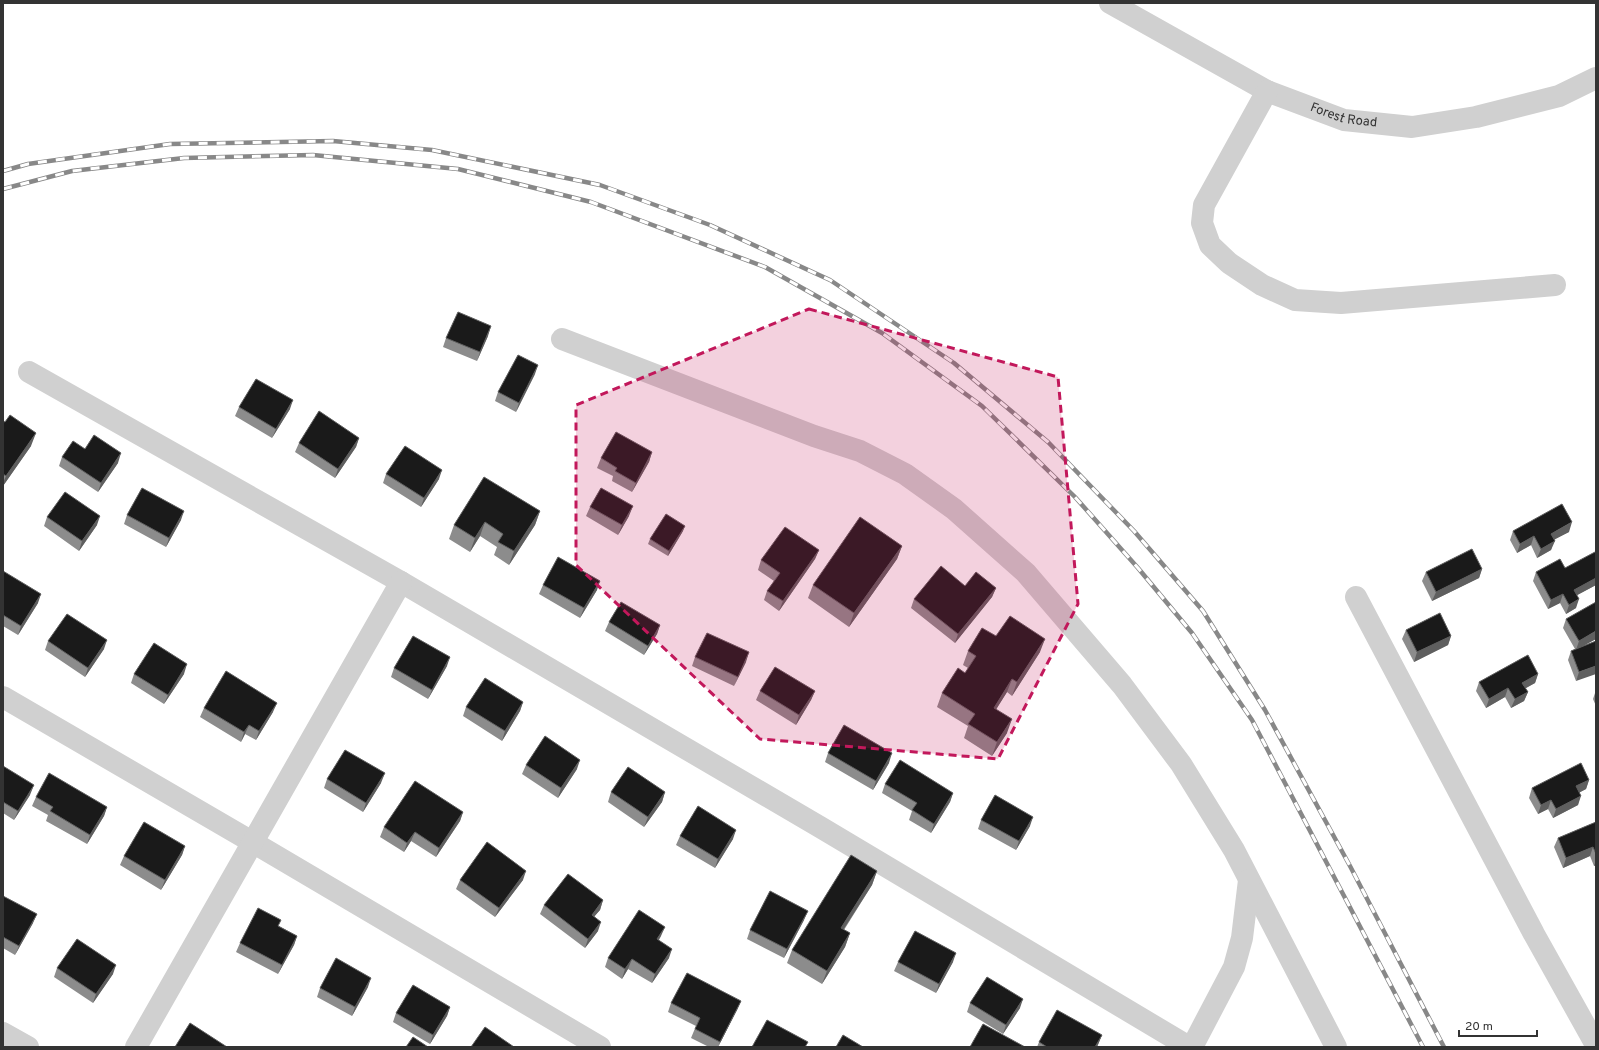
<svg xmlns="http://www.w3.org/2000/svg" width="1599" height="1050" viewBox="0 0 1599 1050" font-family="Overpass,sans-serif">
	<rect width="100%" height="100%" fill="#fff"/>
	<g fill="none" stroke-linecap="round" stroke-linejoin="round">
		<g stroke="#d0d0d0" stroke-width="22">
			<path id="s1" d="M1110 3 1267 91 1344 120 1412 127 1476 117 1559 96 1596 78"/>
			<path d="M1267 91 1204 205 1202 223 1210 245 1229 263 1262 285 1295 300 1341 303 1555 285"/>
			<path d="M562 339 814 436 860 451 905 474 954 509 1026 573 1122 685 1181 764 1234 850 1336 1047"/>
			<path d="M29 372 401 582 820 827 1189 1047"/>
			<path d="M1356 597 1534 934 1596 1045"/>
			<path d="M3 697 254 843 600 1047"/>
			<path d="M3 1033 28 1047"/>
			<path d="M136 1047 401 582"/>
			<path d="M1192 1047 1234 967 1242 938 1249 880"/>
		</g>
		<g stroke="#888" stroke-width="4.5">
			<path id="rail" d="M3 171 28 164 170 144 333 141 432 150 600 185 710 225 830 280 954 363 1048 442 1134 531 1203 611 1265 710 1350 866 1444 1047
				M3 189 72 171 184 158 313 155 458 169 591 202 765 267 882 333 982 406 1075 497 1138 568 1192 633 1252 720 1423 1047"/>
		</g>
		<use href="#rail" stroke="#fff" stroke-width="3" stroke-dasharray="9" stroke-linecap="butt"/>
	</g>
	<path fill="#8c8c8c" d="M488 336 477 361 443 347 446 338Z
		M535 374 516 412 495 401 498 392Z
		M239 407 290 409 272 438 235 416Z
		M3 421 31 446 3 486Z
		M359 438 356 447 335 478 295 452 299 443Z
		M85 449 118 463 98 492 59 466 62 457Z
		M652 452 649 462 632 492 612 481 613 476 597 468 601 458Z
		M386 474 439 479 421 507 383 483Z
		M590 507 629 516 618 535 586 516Z
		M540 511 535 525 509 565 494 555 497 547 480 536 470 552 449 539 454 525Z
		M127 515 181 520 166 547 124 524Z
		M47 517 97 525 79 551 44 526Z
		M683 531 668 556 648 544 650 539Z
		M1513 531 1569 532 1554 539 1551 550 1537 558 1531 545 1517 553 1510 540Z
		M902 546 897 559 849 627 808 598 813 585Z
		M819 550 815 559 779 611 764 600 767 591 774 581 758 570 761 560Z
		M1596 554V585L1577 595 1576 608 1566 614 1560 603 1548 609 1533 581 1536 572 1565 568Z
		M1482 569 1479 578 1432 601 1422 581 1426 572Z
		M3 571 38 603 18 635 3 626Z
		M543 585 597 590 580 618 539 594Z
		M965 586 996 588 992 597 955 643 911 608 914 599Z
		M1566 619 1596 639 1582 646 1596 641 1576 681 1568 660 1571 651 1575 649 1563 628Z
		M609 622 660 625 657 634 644 655 605 631Z
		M1406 630 1451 636 1448 645 1414 662 1402 639Z
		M996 636 1040 652 1012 696 1007 692 996 709 1007 733 992 756 964 738 968 726 937 707 942 693 965 673 968 668 963 665 968 651Z
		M48 641 104 649 85 677 45 650Z
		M695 657 746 662 734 686 692 666Z
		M447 666 428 699 391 677 394 668Z
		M134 674H184L164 704 131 683Z
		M1538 674 1535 683 1525 688 1528 692 1524 701 1511 708 1505 697 1486 708 1476 691 1479 682Z
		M1596 690V706L1593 699Z
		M760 691H815L811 700 796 725 756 700Z
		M523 702 520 711 502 741 463 716 466 707Z
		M204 708 273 712 256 740 245 734 241 742 200 717Z
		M828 753 889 763 873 790 825 762Z
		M526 765 577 769 558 798 522 774Z
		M3 766 30 795 14 820 3 813Z
		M327 779 381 783 363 812 324 788Z
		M1589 780 1586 789 1580 792 1578 805 1553 818 1548 809 1538 814 1529 798 1532 788Z
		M885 784 953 793 950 802 931 833 909 820 912 811 882 793Z
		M611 792H665L662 802 644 827 608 802Z
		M36 797 107 807 104 816 87 844 46 821 48 815 32 806Z
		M463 812 460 821 436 857 411 841 404 852 380 837 384 827Z
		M981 820 1030 826 1016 850 978 829Z
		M1596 822V865L1594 866 1590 856 1563 868 1554 847 1558 838Z
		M680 836 733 839 715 868 676 845Z
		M185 846 182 855 161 890 120 865 124 856Z
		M877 871 872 885 844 930 850 933 845 947 822 984 787 963 792 950Z
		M460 880H523L495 917 456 889Z
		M3 896 33 923 15 955 3 948Z
		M603 900 600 910 594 916 598 931 585 948 540 914 544 905Z
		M804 920 784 958 747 939 750 930Z
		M279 926 297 936 294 945 278 974 236 952 240 943Z
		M661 936 659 940 669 958 652 983 628 969 622 979 605 967 608 958Z
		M898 962H953L936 993 894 971Z
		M57 968 113 974 93 1003 54 977Z
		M368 987 352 1016 317 997 320 988Z
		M741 1001 737 1010 718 1047H709L691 1038 696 1026 668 1012 671 1003Z
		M970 1003 1020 1008 1003 1034 967 1012Z
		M450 1007 447 1016 430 1044 393 1022 396 1013Z
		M1102 1035 1097 1047H1037L1039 1042Z"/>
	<path fill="#5f5f5f" d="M491 326 488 336 477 361 480 352Z
		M538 365 535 374 516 412 519 403Z
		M293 400 290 409 272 438 276 429Z
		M36 433 31 446 3 486V483L6 476Z
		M359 438 356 447 335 478 338 469Z
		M652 452 649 462 632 492 636 483Z
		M121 453 118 463 98 492 101 483Z
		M442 470 439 479 421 507 424 498Z
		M633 506 629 516 618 535 622 525Z
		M184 511 181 520 166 547 169 538Z
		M540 511 535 525 509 565 514 551Z
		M100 516 97 525 79 551 82 541Z
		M485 522 480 536 470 552 475 538Z
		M1572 522 1569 532 1548 543 1551 534Z
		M685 526 683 531 668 556 669 551Z
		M1534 536 1531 545 1517 553 1520 544Z
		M1555 541 1551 550 1537 558 1541 549Z
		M902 546 897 559 849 627 854 613Z
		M819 550 815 559 779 611 783 601Z
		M1482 569 1479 578 1432 601 1436 592Z
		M1596 578V585L1570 599 1574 590Z
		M600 581 597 590 580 618 584 608Z
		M996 588 992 597 955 643 958 634Z
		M41 594 38 603 18 635 21 626Z
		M1563 594 1560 603 1548 609 1551 600Z
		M1579 599 1576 608 1566 614 1569 605Z
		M660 625 657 634 644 655 648 646Z
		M1596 631V639L1576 650 1579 641Z
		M1451 636 1448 645 1414 662 1417 652Z
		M1045 639 1040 652 1012 696 1017 682Z
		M107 640 104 649 85 677 88 668Z
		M749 652 746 662 734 686 738 677Z
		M450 657 447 666 428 699 432 690Z
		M187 664 184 674 164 704 168 695Z
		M1596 666V674L1576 681 1579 672Z
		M1538 674 1535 683 1519 692 1522 683Z
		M1012 679 1007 692 989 721 994 708Z
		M1508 688 1505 697 1486 708 1489 699Z
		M815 691 811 700 796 725 799 715Z
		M1528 692 1524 701 1511 708 1515 699Z
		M523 702 520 711 502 741 505 731Z
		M277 703 273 712 256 740 259 731Z
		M1012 719 1007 733 992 756 997 742Z
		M249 725 245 734 241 742 244 732Z
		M892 753 889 763 873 790 876 781Z
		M580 760 577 769 558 798 561 788Z
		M385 773 381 783 363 812 366 803Z
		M1589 780 1586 789 1573 796 1576 786Z
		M34 785 30 795 14 820 18 811Z
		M665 792 662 802 644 827 648 817Z
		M953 793 950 802 931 833 934 824Z
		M1581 796 1578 805 1553 818 1556 809Z
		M1551 800 1548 809 1538 814 1541 805Z
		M107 807 104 816 87 844 90 835Z
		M463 812 460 821 436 857 439 848Z
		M1033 817 1030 826 1016 850 1019 841Z
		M736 830 733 839 715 868 718 859Z
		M415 832 411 841 404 852 407 843Z
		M185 846 182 855 161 890 165 880Z
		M1593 847 1590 856 1563 868 1566 858Z
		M1596 860V865L1594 866Z
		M526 871 523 880 495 917 499 908Z
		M877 871 872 885 836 941 841 928Z
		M603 900 600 910 588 924 592 915Z
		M808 911 804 920 784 958 787 949Z
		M37 914 33 923 15 955 19 946Z
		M601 922 598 931 585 948 588 939Z
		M665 927 661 936 653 948 657 939Z
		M850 933 845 947 822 984 827 971Z
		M297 936 294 945 278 974 282 965Z
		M672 949 669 958 652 983 655 974Z
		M956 953 953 962 936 993 939 984Z
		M632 959 628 969 622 979 625 969Z
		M116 965 113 974 93 1003 96 994Z
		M371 978 368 987 352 1016 355 1007Z
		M1023 999 1020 1008 1003 1034 1006 1025Z
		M741 1001 737 1010 718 1047 720 1042Z
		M450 1007 447 1016 430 1044 433 1035Z
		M1102 1035 1097 1047H1095Z"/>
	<path fill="#1a1a1a" stroke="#5f5f5f" d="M458 312 491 326 480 352 446 338Z
		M518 355 538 365 519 403 498 392Z
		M256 379 293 400 276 429 239 407Z
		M319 411 359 438 338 469 299 443Z
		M10 415 36 433 6 476 3 474V421L5 422Z
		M616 432 652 452 636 483 615 471 617 468 601 458Z
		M94 435 121 453 101 483 62 457 73 441 85 449Z
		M405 446 442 470 424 498 386 474Z
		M484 477 540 511 514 551 498 542 503 534 485 522 475 538 454 525Z
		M142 488 184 511 169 538 127 515Z
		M601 488 633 506 622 525 590 507Z
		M65 492 100 516 82 541 47 517Z
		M1562 504 1572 522 1551 534 1555 541 1541 549 1534 536 1520 544 1513 531Z
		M666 514 685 526 669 551 650 539Z
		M860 517 902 546 854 613 813 585Z
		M785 527 819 550 783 601 767 591 780 573 761 560Z
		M1472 549 1482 569 1436 592 1426 572Z
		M1595 552 1596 554V578L1574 590 1579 599 1569 605 1563 594 1551 600 1536 572 1560 559 1565 568Z
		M558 557 600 581 584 608 543 585Z
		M941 566 965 586 976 572 996 588 958 634 914 599Z
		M3 571 41 594 21 626 3 615Z
		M621 602 660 625 648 646 609 622Z
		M1596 602V631L1579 641 1566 619Z
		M1440 613 1451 636 1417 652 1406 630Z
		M67 614 107 640 88 668 48 641Z
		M1010 616 1045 639 1017 682 1012 679 994 708 1012 719 997 742 968 724 975 714 942 693 958 668 965 673 976 656 968 651 982 628 996 636Z
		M707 633 749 652 738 677 695 657Z
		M413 636 450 657 432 690 394 668Z
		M1596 641V666L1579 672 1571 651Z
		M154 643 187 664 168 695 134 674Z
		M1528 655 1538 674 1522 683 1528 692 1515 699 1508 688 1489 699 1479 682Z
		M775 667 815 691 799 715 760 691Z
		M226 671 277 703 259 731 249 725 244 732 204 708Z
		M485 678 523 702 505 731 466 707Z
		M844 725 892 753 876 781 828 753Z
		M545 736 580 760 561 788 526 765Z
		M345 750 385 773 366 803 327 779Z
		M900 760 953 793 934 824 912 810 917 803 885 784Z
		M1581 763 1589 780 1576 786 1581 796 1556 809 1551 800 1541 805 1532 788Z
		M3 766 34 785 18 811 3 802Z
		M628 767 665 792 648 817 611 792Z
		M49 773 107 807 90 835 50 811 53 807 36 797Z
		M415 781 463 812 439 848 415 832 407 843 384 827Z
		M995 795 1033 817 1019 841 981 820Z
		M698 806 736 830 718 859 680 836Z
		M144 822 185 846 165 880 124 856Z
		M1596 822V854L1593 847 1566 858 1558 838Z
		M487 842 526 871 499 908 460 880Z
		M851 855 877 871 841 928 850 933 827 971 792 950Z
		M568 874 603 900 592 915 601 922 588 939 544 905Z
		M770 891 808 911 787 949 750 930Z
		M3 896 37 914 19 946 3 937Z
		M258 908 281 920 278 926 297 936 282 965 240 943Z
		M639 910 665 927 657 939 672 949 655 974 632 959 625 969 608 958Z
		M915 931 956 953 939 984 898 962Z
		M77 939 116 965 96 994 57 968Z
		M336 958 371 978 355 1007 320 988Z
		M687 973 741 1001 720 1042 695 1029 700 1018 671 1003Z
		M987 977 1023 999 1006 1025 970 1003Z
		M413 985 450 1007 433 1035 396 1013Z
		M1057 1010 1102 1035 1095 1047H1047L1039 1042Z
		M767 1020 808 1042 805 1047H752Z
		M190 1023 227 1047H175Z
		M983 1024 1025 1047H970Z
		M485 1027 514 1047H471Z
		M843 1035 863 1047H836Z
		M413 1037 428 1047H406Z"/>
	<path fill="#c2185b" fill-opacity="0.2" stroke="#c2185b" stroke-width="3" stroke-dasharray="8 5" stroke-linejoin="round" d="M809 309 1058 377 1078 604 998 759 760 739 576 565V405Z"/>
	<g text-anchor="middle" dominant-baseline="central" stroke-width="4" stroke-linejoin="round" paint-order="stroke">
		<g font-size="13" fill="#333" stroke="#fff">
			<text stroke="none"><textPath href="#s1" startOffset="261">Forest Road</textPath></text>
		</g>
	</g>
	<rect width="1599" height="1050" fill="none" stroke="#333333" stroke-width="8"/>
	<path d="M1459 1030v6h78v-6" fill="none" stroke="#333333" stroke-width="2"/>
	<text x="1465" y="1030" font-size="12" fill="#333333" stroke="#ffffff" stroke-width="3" paint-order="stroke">20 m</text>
</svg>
